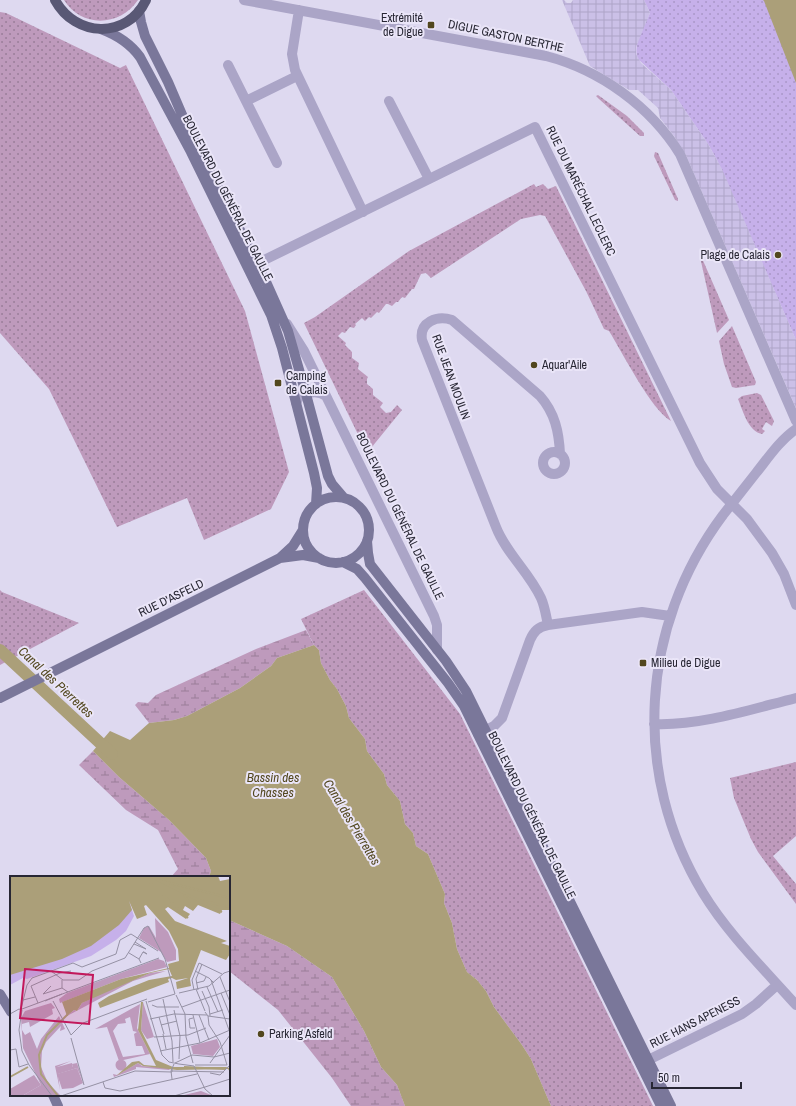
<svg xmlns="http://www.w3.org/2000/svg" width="796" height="1106" viewBox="0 0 796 1106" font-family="'Archivo Narrow',sans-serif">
	<defs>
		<pattern id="grass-dots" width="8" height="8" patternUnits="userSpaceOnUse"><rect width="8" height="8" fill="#be9abc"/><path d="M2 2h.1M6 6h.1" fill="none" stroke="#9a7d99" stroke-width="1.8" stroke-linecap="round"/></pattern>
		<pattern id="wetland-marsh" width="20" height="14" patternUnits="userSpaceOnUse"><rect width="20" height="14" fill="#be9abc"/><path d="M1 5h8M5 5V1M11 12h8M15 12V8" fill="none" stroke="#9a7d99"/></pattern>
		<pattern id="sand-dots" width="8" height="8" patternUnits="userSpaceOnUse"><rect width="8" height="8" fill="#c6b0ea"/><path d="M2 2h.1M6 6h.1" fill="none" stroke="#aa97c9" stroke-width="1.8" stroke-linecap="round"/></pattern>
		<pattern id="plaza-grid" width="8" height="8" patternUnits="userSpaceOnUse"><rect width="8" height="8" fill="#cbc0e7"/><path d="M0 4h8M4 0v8" fill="none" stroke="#aea5c7"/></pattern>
	</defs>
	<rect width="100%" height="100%" fill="#ded9f0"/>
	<path fill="url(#grass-dots)" d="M64 0H138C120 27 81 28 64 0Z
		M0 12 6 13 120 68 126 65 245 311 289 472 271 509 204 540 187 498 117 527 49 389 0 333Z
		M598 95 627 116 644 133V136H640L599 99 596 96Z
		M655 152 658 153 678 199V201L675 200 654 156Z
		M534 184 536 187 543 184 548 189 556 186 671 421C652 411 622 352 609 331L604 329 586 291 545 216 540 215 521 219 431 278 426 273 421 274 414 289H412L405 298 402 297 398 302H396L392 306 388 304H386L379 313 377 312 371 318 369 317 365 321 362 318 355 324 356 325 354 328 350 327 345 333 342 332 338 336 346 343 345 345 352 352V358L359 363 358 369 368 377 367 379V384L373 389V395L383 403 380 407 386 413 391 412 397 405 402 410 367 453 304 323 315 317 409 251Z
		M701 256 729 320 717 333 700 257Z
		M732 326 756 382 755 385 736 388 732 387 724 364 719 341Z
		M757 393 761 395 774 421 772 426 766 422 762 429 765 431 762 434C748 431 743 411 738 399L742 396Z
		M0 590 2 592 79 623 0 665Z
		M364 590 460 714 653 1106H551L531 1059 522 1045 494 1007 486 991 477 980 467 972 457 949 452 923 444 903 445 894 428 854 416 846 413 833 405 824 400 801 387 785 384 774 367 751 365 739 349 718 346 706 337 689 330 680 321 663 319 650 314 645 301 619Z
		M796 762V836L773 856 796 884V904L758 852 751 839 734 798 730 778Z"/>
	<path fill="url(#wetland-marsh)" d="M306 630 314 645 277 658 271 666 240 688 187 716 174 720 149 723 135 705 138 702 148 703 156 695 256 649Z
		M93 751 119 777 169 820 206 858 211 871 209 877H171L178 869 158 830 126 810 79 765Z
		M229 920 287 946 332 977 364 1031 381 1067 397 1085 405 1106H351L332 1078 278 1010 229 971Z"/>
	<path fill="url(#sand-dots)" d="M644 0H796V340L717 160 708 144 671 90 638 59C632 45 644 27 650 13Z"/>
	<path fill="url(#plaza-grid)" d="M562 0H564L567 3H571L573 0H644L650 13 636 47V54L641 63 671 90 708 144 722 169 796 340V408L685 153 674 136 660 118 658 108 638 90H629L590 66Z"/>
	<path fill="#ab9f79" d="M763 0H796V83L764 1Z
		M314 645 319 650 321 663 330 680 337 689 346 706 349 718 365 739 367 751 384 774 387 785 400 801 405 824 413 833 416 846 428 854 445 894 444 903 452 923 457 949 467 972 477 980 486 991 494 1007 522 1045 531 1059 551 1106H405L397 1085 381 1067 364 1031 332 977 287 946 229 920V877H209L211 871 206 858 169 820 119 777 93 751 110 731 130 740 149 723 174 720 187 716 240 688 271 666 277 658Z"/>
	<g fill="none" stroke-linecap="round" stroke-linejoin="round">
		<path stroke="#ab9f79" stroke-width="12" d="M0 650 112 754"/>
		<path stroke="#aba5c7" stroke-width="10" d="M244 0 546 56C600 70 650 106 680 154L796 421
			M299 10 292 54 295 70 363 212
			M228 65 277 163
			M246 101 297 76
			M389 101 429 179
			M250 267 535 127 700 463 717 489 747 519 772 553 784 574 796 605
			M287 324 304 351 434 616 437 625V650
			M296 403 299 397C308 392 318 390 326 396
			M796 429C780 440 768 458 756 473 745 487 734 501 723 515 640 626 631 774 703 893 728 934 764 969 796 1005
			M543 463a11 11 0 1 1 22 0a11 11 0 1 1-22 0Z
			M548 625C546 616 545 607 541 598 529 572 506 553 496 527L422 340C419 322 437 315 452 320L540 396C555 413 559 432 560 454
			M654 724C700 726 752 709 796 698
			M478 734 494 726 502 718 530 640C534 631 538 627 548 625L642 612 670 616
			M642 1063 742 1014 756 1004 777 985"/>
		<path stroke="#7a779a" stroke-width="10" d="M139 11 141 22 145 36 168 82 183 117 267 284 288 331 306 394 328 476 332 484 344 498
			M101 29C117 35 130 43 140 57L191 152 271 315 282 348 314 473 317 488 316 504
			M303 530a33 33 0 1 1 66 0a33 33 0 1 1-66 0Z
			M367 541 368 553 370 564 446 661 466 691 671 1106
			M280 558 293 546 303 530
			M343 562 357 569 365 578 448 683 464 706 661 1106
			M0 698 280 558 303 555 319 558
			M0 994 11 1012
			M53 1095 58 1106"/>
		<path stroke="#595875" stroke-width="10" d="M55 0C75 37 127 40 146 0"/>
	</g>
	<g fill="#52471e" stroke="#eae5f8" stroke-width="1.5">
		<rect x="427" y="21" width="8" height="8" rx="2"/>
		<circle cx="778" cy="255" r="4"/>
		<circle cx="534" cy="365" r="4"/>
		<rect x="274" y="379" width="8" height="8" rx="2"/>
		<rect x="639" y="659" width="8" height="8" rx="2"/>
		<circle cx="261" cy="1034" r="4"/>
	</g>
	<g text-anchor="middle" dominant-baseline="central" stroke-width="4" stroke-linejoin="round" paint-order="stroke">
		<g font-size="12" fill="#272633" stroke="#eae5f8" text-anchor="start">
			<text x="423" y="18" text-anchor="end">Extrémité<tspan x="423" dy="14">de Digue</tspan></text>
			<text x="770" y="255" text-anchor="end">Plage de Calais</text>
			<text x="542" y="365">Aquar'Aile</text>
			<text x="286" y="376">Camping<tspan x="286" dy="14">de Calais</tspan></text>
			<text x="651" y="663">Milieu de Digue</text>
			<text x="269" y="1034">Parking Asfeld</text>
		</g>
		<g font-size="12" fill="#272633" stroke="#eae5f8">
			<text transform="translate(506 36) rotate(12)">DIGUE GASTON BERTHE</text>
			<text transform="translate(581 191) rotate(64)">RUE DU MARÉCHAL LECLERC</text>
			<text transform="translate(228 198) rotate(63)">BOULEVARD DU GÉNÉRAL DE GAULLE</text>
			<text transform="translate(451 377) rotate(70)">RUE JEAN MOULIN</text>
			<text transform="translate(400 516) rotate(64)">BOULEVARD DU GÉNÉRAL DE GAULLE</text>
			<text transform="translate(171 598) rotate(-26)">RUE D'ASFELD</text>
			<text transform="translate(532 815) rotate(64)">BOULEVARD DU GÉNÉRAL DE GAULLE</text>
			<text transform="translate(695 1022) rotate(-27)">RUE HANS APENESS</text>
		</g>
		<g font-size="13" font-style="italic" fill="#52471e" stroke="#eae5f8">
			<text transform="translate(56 682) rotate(43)">Canal des Pierrettes</text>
			<text x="273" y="777">Bassin des<tspan x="273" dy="15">Chasses</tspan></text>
			<text transform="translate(352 822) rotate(59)">Canal des Pierrettes</text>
		</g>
	</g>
	<g transform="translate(10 876)">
		<rect width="220" height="220" fill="#ded9f0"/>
		<path d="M145 42 158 56 166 74V84L157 86 151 76 129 62 134 52 139 50 146 62ZM148 83 154 85 157 91 111 103 50 127 49 123 57 117ZM41 127 45 132 42 133 43 138 20 151 19 146 12 148V154L15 159 20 156 27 173 31 163 49 140 55 153 50 155 51 150 36 166 32 175 31 191 38 207 51 220H12L31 209 13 172 11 142 15 135ZM130 128 127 152 140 178 109 185 97 151 85 153ZM120 141 123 155 127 156 124 158 126 170H132L135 178 113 181 103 155 108 148 116 147 115 143ZM207 163 210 171 203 180 183 178 181 170ZM128 187 132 190 161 192 159 194 126 191V193L104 201 103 198 107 199ZM191 215 201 219 170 220Z" fill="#be9abc" fill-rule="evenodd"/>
		<path d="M61 185 47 191H63L62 188 67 187 74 208 67 192 48 198 50 214 45 190Z" fill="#be9abc"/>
		<path d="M156 95 123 105 57 140 64 134 67 135 72 127 94 116 140 97Z" fill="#be9abc"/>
		<path d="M119 25 124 40 116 55 106 64 81 80 17 103 13 102 0 109V93L97 54Z" fill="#c6b0ea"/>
		<path d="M62 187 63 192 47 196V191ZM67 192 73 207 63 212 52 213 47 198Z" fill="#be9abc"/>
		<path d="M133 126 144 161 137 163 131 154ZM105.5 189a5.5 5.5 0 1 1 11 0a5.5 5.5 0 1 1-11 0ZM24 199 31 209 12 220H0V213Z" fill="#be9abc"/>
		<path d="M0 0H208L210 5 220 3V34H212L210 38 188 29 183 35 175 30 173 34 180 38 176 43 158 31 155 33 165 45 217 65 211 67 220 70V78L216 84 191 74 180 103 181 110 167 113 166 106 178 102 166 104 162 102 158 103 159 106 90 132 88 127 99 120 139 104 162 100 159 93 140 97 72 127 67 135 64 134 57 140 52 126 111 103 159 92 158 88 169 85 168 73 159 55 136 29 134 30 137 39 127 43 119 25 122 34 109 49 81 70 52 83 0 99ZM131 126H133L131 154 146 184 163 191H216L220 192V196L218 193 167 194 133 190 128 187 106 200 122 186 129 185 134 189 146 190 128 154Z" fill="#ab9f79"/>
		<path fill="none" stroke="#ab9f79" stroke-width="2" d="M133 0 178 42M140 0 212 36M148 4 220 22M174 19 184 33M189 24 220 31M174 191 215 193M0 201 18 191M48 220 31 198 29 179 37 159 58 138"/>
		<path fill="none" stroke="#9591a4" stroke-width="1" d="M125 66 136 73M124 68 136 73M119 77 129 83 131 87M129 83 133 76H134L137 78 133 76M189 87 212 98M41 95 53 104H69L82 95 115 82 134 52 138 50 155 83 165 118M185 95 199 102 204 107M210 101 220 126M52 104V112L58 116M201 104 219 154M186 107 194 105 196 101M41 110 33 118 52 112M197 111 208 136M186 113 195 135M184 114 182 104 189 87M188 114 186 103 192 88M192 115 199 131 200 140M169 117 199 110 214 97 220 95M211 117 220 139M166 119 175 138 176 161 183 187M153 123 162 165 163 186M194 123 220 114M13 124 25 121M35 125 52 118M43 125 61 159M136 125 152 179 159 186 169 188M138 126 165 118M28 127 21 110 50 97 61 95M142 129 147 131H169M172 131 194 123M11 133 17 109 22 102 63 87 72 91 106 78 110 64 121 58 148 75M12 133 149 82M164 134 170 160 169 183M195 136 198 140 220 143M0 138 9 133 12 134 9 154 12 175 19 189 42 220M200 138 213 134M183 139 190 167M189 139 199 164M198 140 199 149 210 166 217 189M149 141 154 158M183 142 179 143 180 152H185M140 143 164 138 197 139M151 149 167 145M153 158 156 173M61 159 73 147 137 123M144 161 178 159 196 152M61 162 74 209M0 174 6 173 9 191 18 188M150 175 190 167 220 154M165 187 182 179 204 181 220 177M200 187 220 159M169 188 184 190M185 189H217M184 190 195 213 203 220M162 195 214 196M200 197 210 199 220 189M162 203 161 195 164 188M93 206 95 212 110 215 187 198M195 211 220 203M51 220 125 195 162 196V193M164 220 195 211"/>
		<path fill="#c2185b" fill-opacity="0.15" stroke="#c2185b" stroke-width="2" d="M15 93 83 99 79 148 10 142Z"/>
		<rect width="220" height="220" fill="none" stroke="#272633" stroke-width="2"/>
	</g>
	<path d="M652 1082v6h89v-6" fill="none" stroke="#272633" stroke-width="2"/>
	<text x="658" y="1082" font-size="12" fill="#272633" stroke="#eae5f8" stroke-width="3" paint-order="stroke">50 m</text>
</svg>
